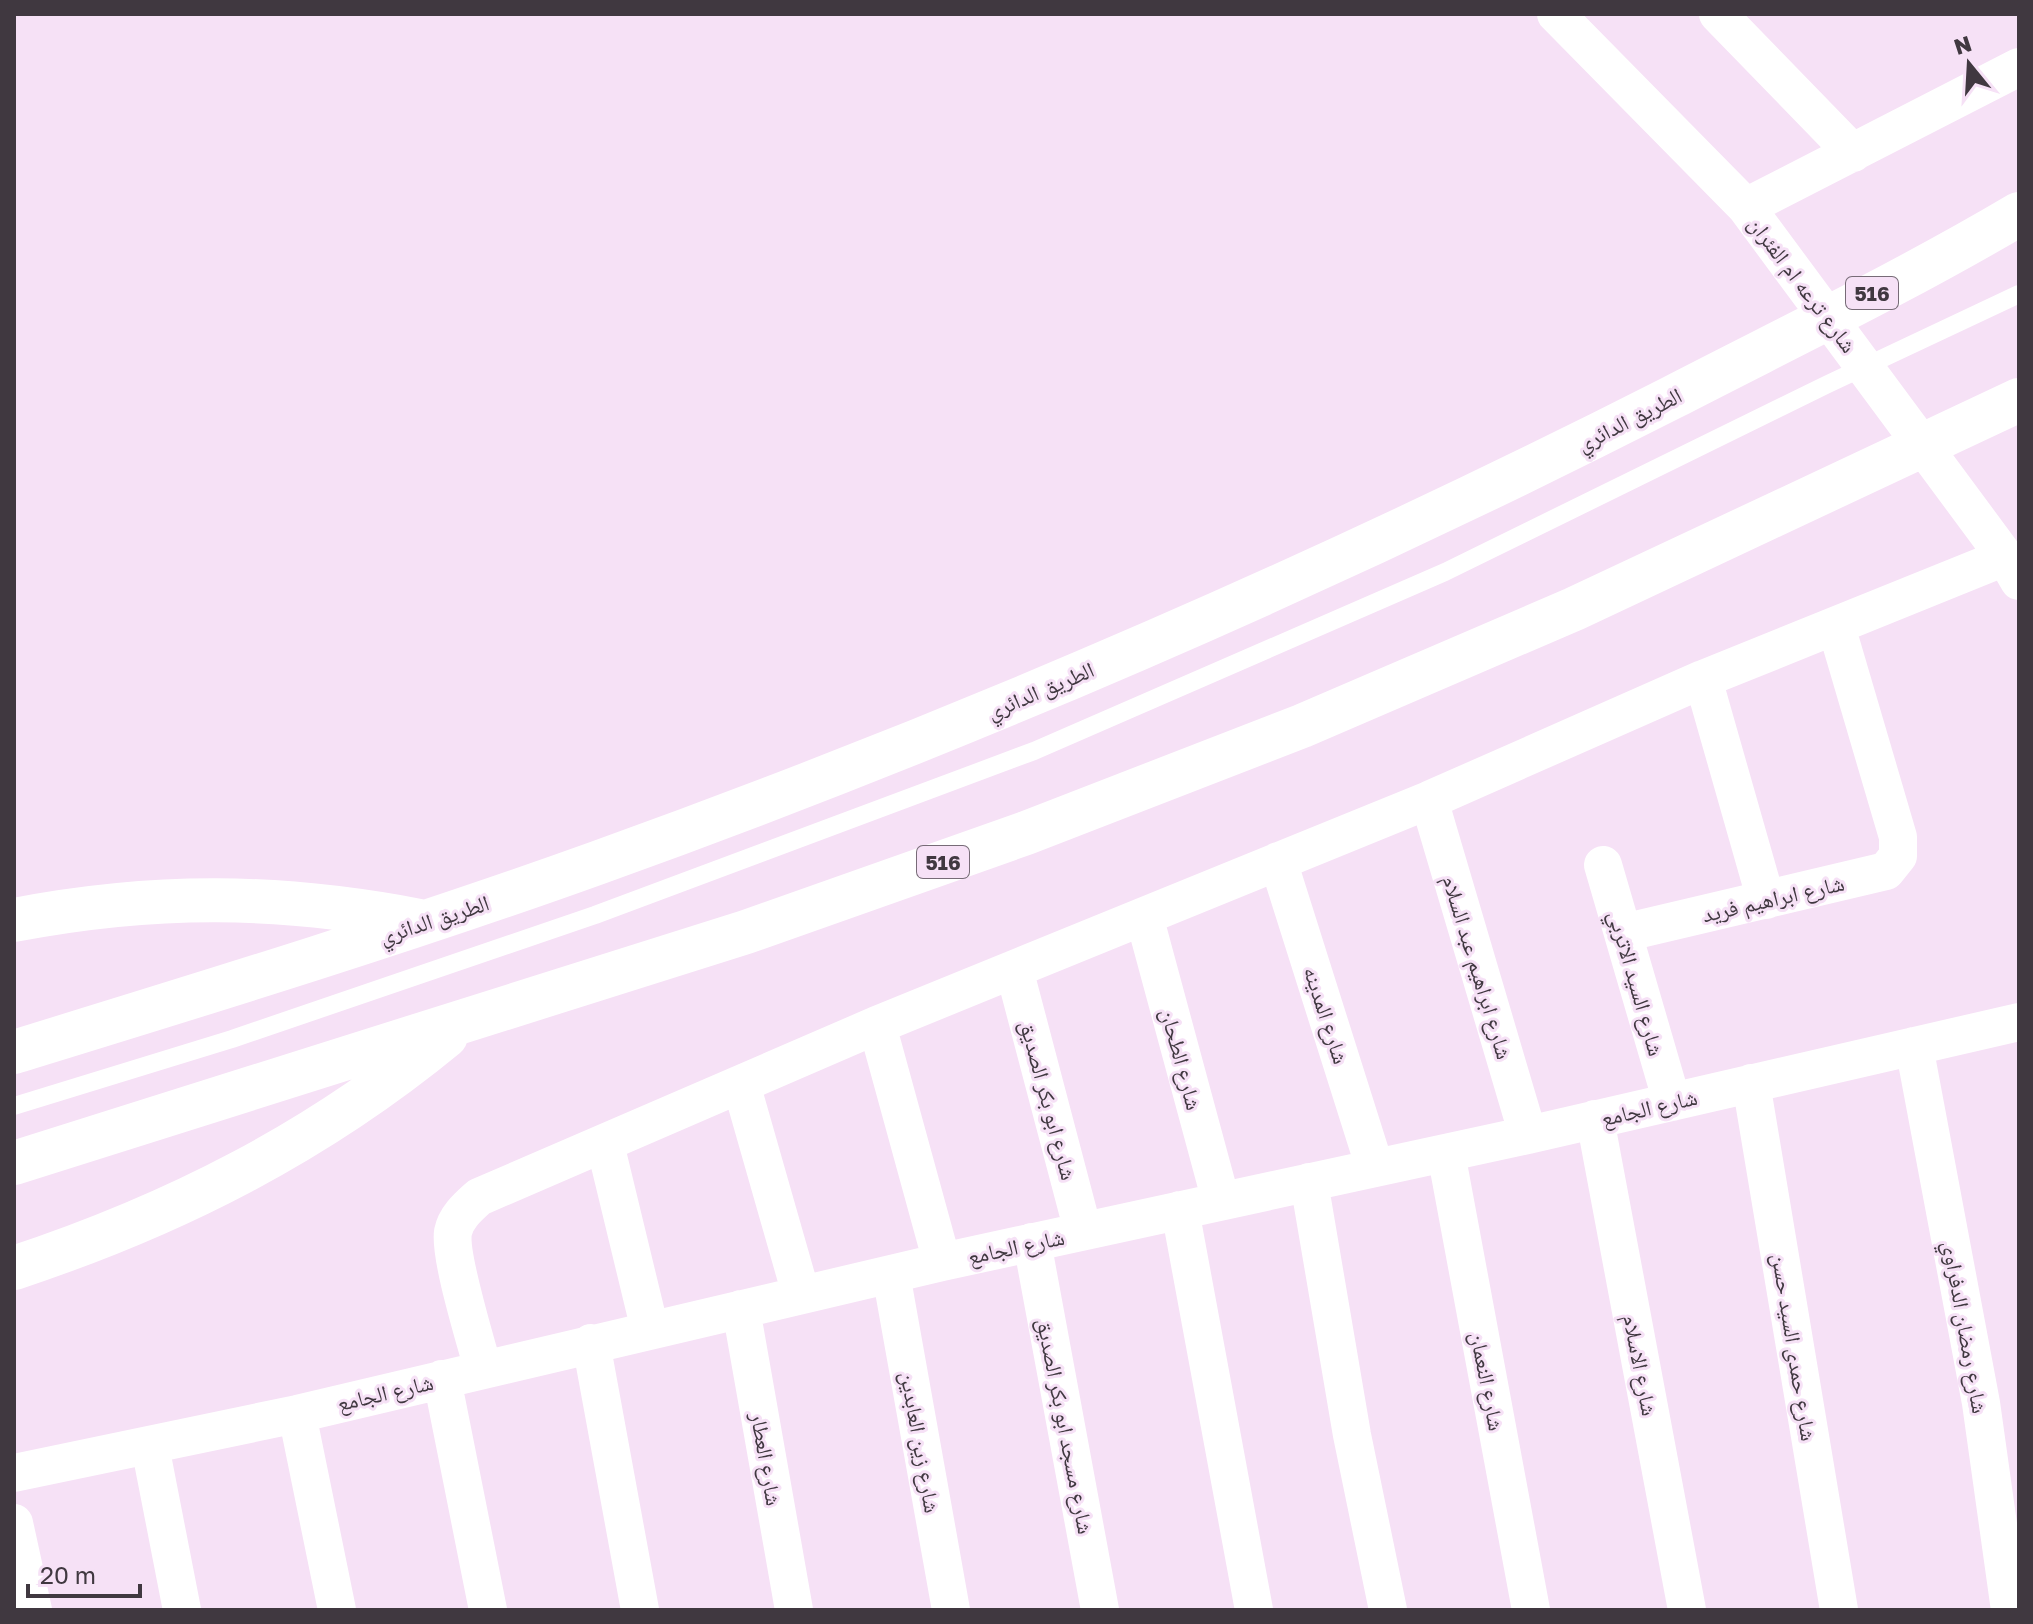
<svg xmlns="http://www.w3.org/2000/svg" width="2033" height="1624" viewBox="0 0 2033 1624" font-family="'Golos Text','Noto Naskh Arabic',sans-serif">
	<rect width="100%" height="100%" fill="#f6e1f6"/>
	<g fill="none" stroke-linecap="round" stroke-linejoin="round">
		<path stroke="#fff" stroke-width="18" d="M14 1106 232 1039 595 915 1034 751 1445 572 1828 384 2019 294"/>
		<path stroke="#fff" stroke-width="38" d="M1556 14 1746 207 2005 557 2019 581
			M1718 14 1853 153
			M1746 207 2019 67
			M1703 679 1766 900
			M1429 800 1528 1135
			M1278 861 1375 1168
			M1603 865 1672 1102
			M1144 916 1221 1201
			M1623 933 1886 871 1898 856V837L1836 626
			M1014 969 1083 1231
			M877 1025 942 1262
			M1914 1046 1981 1403 2010 1610
			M1751 1083 1839 1610
			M741 1084 801 1294
			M1595 1119 1687 1610
			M605 1144 650 1330
			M1446 1153 1531 1610
			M1309 1182 1352 1435 1388 1610
			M1180 1210 1254 1610
			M1032 1242 1100 1610
			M891 1274 951 1610
			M741 1309 794 1610
			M591 1343 640 1610
			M483 1369C476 1342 449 1256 453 1232 456 1217 468 1207 479 1197L877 1025 1429 800 1703 679 2005 557
			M442 1379 488 1610
			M297 1414 337 1610
			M150 1446 182 1610
			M14 1473 297 1414 942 1262 1528 1135 2019 1022
			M14 1523 33 1610"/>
		<path stroke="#fff" stroke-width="44" d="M14 920C155 893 278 894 420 921
			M14 1052C209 992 405 932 597 863 964 731 1323 575 1671 398 1787 338 1906 281 2019 214
			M14 1163 746 932 1026 833 1302 726 1574 609 2019 400
			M14 1268C174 1215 316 1143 446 1036"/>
	</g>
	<g text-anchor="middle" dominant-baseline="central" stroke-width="6" stroke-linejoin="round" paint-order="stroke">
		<g fill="#f6e1f6" stroke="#776b77" stroke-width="2">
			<rect x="1846" y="277" width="52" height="32" rx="6"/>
			<rect x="917" y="846" width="52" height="32" rx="6"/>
		</g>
		<g font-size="20" font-weight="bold" fill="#403840">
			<text x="1872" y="293">516</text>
			<text x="943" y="862">516</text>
		</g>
		<g font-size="22" fill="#403840" stroke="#f6e1f6">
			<text transform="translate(1803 284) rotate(53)">شارع ترعه ام الفئران</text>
			<text transform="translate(1629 419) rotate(-27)">الطريق الدائري</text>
			<text transform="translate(1040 690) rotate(-23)">الطريق الدائري</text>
			<text transform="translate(1773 898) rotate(-13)">شارع ابراهيم فريد</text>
			<text transform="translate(434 919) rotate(-18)">الطريق الدائري</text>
			<text transform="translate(1478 967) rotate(73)">شارع ابراهيم عبد السلام</text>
			<text transform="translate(1637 983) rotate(74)">شارع السيد الاتربي</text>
			<text transform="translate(1327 1015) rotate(72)">شارع المدينه</text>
			<text transform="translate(1182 1059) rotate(75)">شارع الطحان</text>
			<text transform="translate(1049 1100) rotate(75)">شارع ابو بكر الصديق</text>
			<text transform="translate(1649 1107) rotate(-13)">شارع الجامع</text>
			<text transform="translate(1016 1246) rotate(-12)">شارع الجامع</text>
			<text transform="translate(1966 1327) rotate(80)">شارع رمضان الدفراوي</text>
			<text transform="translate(1795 1347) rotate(81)">شارع حمدى السيد حسن</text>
			<text transform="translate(1641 1365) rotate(79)">شارع الاسلام</text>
			<text transform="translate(1488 1381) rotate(79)">شارع النعمان</text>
			<text transform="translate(385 1392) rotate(-13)">شارع الجامع</text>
			<text transform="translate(1066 1426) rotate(79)">شارع مسجد ابو بكر الصديق</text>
			<text transform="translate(921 1442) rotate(80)">شارع زين العابدين</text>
			<text transform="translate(767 1459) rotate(80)">شارع العطار</text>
		</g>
	</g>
	<rect width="2033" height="1624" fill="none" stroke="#403840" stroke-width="32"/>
	<g transform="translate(1969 64) rotate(342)" stroke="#f6e1f6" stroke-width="6" paint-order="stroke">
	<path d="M0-6L14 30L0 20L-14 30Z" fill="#403840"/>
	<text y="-12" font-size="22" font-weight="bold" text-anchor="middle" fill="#403840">N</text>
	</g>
	<path d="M28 1584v12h112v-12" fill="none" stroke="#403840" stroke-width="4"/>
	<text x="40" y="1584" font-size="24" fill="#403840" stroke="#f6e1f6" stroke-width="6" paint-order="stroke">20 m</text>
</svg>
